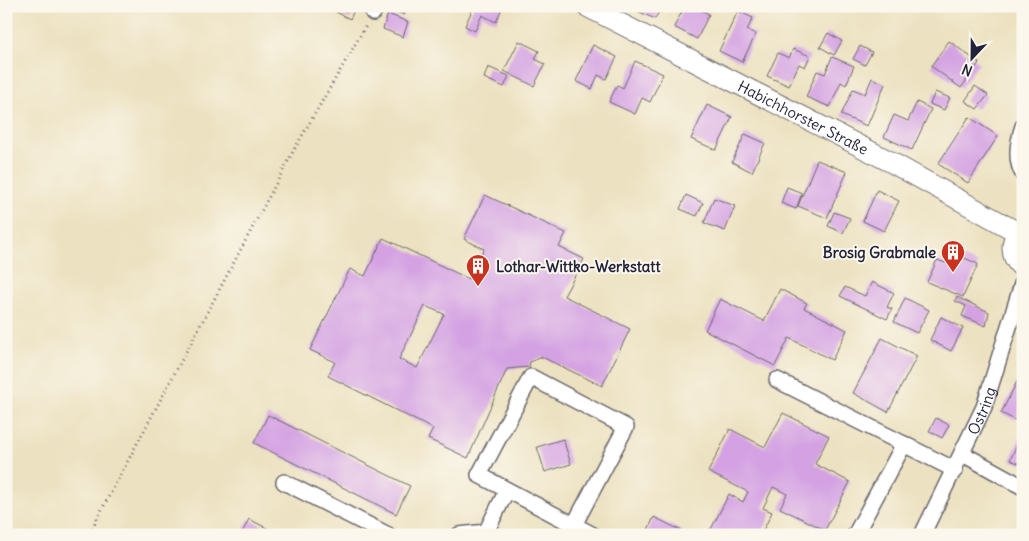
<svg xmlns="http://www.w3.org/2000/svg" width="1029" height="541" viewBox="0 0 1029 541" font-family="Delius,sans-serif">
	<rect width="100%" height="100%" fill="#fbf7ec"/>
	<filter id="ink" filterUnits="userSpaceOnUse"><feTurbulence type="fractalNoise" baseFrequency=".02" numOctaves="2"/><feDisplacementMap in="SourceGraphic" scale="10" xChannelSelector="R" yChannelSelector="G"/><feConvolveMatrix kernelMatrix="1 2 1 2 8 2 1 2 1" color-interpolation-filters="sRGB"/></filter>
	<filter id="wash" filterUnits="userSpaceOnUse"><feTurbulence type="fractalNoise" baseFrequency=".0096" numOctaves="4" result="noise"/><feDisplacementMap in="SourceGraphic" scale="20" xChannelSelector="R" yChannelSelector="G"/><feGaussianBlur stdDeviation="1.12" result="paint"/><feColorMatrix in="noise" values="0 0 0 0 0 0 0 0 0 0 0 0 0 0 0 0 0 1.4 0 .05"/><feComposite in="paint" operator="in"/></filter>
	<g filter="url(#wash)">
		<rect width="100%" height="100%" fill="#ece1c0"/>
		<g id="blocks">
			<path fill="#d4a2e3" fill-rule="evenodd" d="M339 6H356L350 19 336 12Z
				M391 6H408L404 15 390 9Z
				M474 6H503L496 22 482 15 475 31 465 26Z
				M627 6H662L655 19Z
				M685 6H693L709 14 697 39 674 27Z
				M756 6H768L764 12Z
				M738 11 753 18 747 30 756 34 742 62 719 51Z
				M388 14 408 22 403 37 383 29Z
				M828 33 842 41 834 55 820 47Z
				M519 41 539 51 535 59 545 64 534 86 504 71Z
				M949 41 979 63 961 88 931 66Z
				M593 45 617 57 606 79 598 75 592 89 576 81Z
				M860 46 872 52 865 65 853 59Z
				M793 49 810 56 805 67 799 64 789 86 767 76 778 53 789 58Z
				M832 57 854 66 846 85 841 82 830 107 806 97 817 71 825 74Z
				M635 61 663 74 650 102 642 98 635 114 609 102 617 85 623 88Z
				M488 67 509 76 504 87 484 78Z
				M872 78 885 84 867 126 841 115 853 89 865 94Z
				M975 86 988 95 977 109 965 101Z
				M935 92 950 98 944 110 930 104Z
				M917 102 931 109 912 150 884 137 894 115 908 121Z
				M707 105 732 117 716 150 691 139Z
				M969 117 998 136 968 183 938 164Z
				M745 134 765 143 752 172 732 162Z
				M817 160 847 172 827 218 798 206Z
				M787 187 802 193 796 209 781 203Z
				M877 190 899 201 884 231 863 221Z
				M485 195 566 233 559 247 584 259 564 296 630 329 602 386 542 357 530 362 529 367 507 369 468 458 428 439 433 429 328 376 335 362 310 350 350 269 365 276 383 238 469 279 484 249 464 239ZM425 306 444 314 417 368 399 359Z
				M686 195 703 203 697 216 680 209Z
				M714 198 735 206 725 231 704 223Z
				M834 212 850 218 843 233 828 226Z
				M951 252 978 264 963 297 927 282 937 260 946 263Z
				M872 282 894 293 887 307 892 309 887 319 840 296 845 287 865 296Z
				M780 289 807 303 804 308 847 330 832 360 789 338 775 366 705 330 720 299 764 321Z
				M957 297 989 312 986 326 962 316 966 306 955 301Z
				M905 298 929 310 917 333 894 322Z
				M941 317 963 328 951 351 930 340Z
				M882 338 917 356 888 412 853 393Z
				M1018 380 1023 382V404L1015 420 1001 413Z
				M783 413 829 436 815 464 850 482 825 530 780 508 787 494 773 487 763 508 772 512 761 535H708L729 494 743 502 748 492 708 472 730 429 765 447Z
				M268 415 410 486 396 514 254 443Z
				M936 418 949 425 942 438 929 431Z
				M1021 436 1023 437V465L1010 460Z
				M563 439 571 464 545 472 537 447Z
				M654 517 682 531 680 535H654L647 532Z
				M249 519 280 535H241Z"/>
		</g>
	</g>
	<g filter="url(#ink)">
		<use href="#blocks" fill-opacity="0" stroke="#69656a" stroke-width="1"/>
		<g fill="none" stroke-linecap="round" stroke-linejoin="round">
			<g stroke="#69656a" stroke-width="18">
				<g id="minor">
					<path d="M373 13 376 6"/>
					<path d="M1023 126C1018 141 1015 160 1023 174"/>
					<path d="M777 380 955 470"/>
					<path d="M963 454 1023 487"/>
					<path d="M284 482 388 535"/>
					<path d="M574 525 626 427 531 377 479 475 593 535"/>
					<path d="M459 535 486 532 507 490"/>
					<path d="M855 535 904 444"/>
					<path id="s1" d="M922 535 984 407 1023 281"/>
				</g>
			</g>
			<g stroke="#69656a" stroke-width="22">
				<g id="major">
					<path id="s2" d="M586 6 889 161 1017 232"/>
					<path d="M1023 227C1009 239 1009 257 1023 268"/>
				</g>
			</g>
			<path stroke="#69656a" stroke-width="3" stroke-dasharray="1 4" stroke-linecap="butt" d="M92 528 295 148 367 24"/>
			<use href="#minor" stroke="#fff" stroke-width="15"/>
			<use href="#major" stroke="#fff" stroke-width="20"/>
		</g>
	</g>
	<defs>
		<g id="building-pin" transform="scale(1.25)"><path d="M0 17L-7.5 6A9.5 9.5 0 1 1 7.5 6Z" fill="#c8321e" stroke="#fbf7ec"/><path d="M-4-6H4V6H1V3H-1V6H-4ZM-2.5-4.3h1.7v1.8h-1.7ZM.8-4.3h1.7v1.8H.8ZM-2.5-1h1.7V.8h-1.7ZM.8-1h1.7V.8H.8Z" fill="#fff"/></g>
	</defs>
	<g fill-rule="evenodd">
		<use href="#building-pin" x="953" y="252"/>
		<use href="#building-pin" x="478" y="266"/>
	</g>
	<g text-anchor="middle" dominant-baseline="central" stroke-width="4" stroke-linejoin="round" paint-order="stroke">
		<g font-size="15" fill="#22223b" stroke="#fbf7ec">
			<text stroke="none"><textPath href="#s2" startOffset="244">Habichhorster Straße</textPath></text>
			<text stroke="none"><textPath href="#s1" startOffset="138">Ostring</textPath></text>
		</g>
		<g font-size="15" font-weight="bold" fill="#22223b" stroke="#fbf7ec" text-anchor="end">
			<text x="936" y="252">Brosig Grabmale</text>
			<text x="496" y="266" text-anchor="start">Lothar-Wittko-Werkstatt</text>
		</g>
	</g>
	<rect width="1029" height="541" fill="none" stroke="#fbf7ec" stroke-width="25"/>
	<g transform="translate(972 58) rotate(202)" stroke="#fbf7ec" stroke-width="4" paint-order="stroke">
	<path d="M0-4L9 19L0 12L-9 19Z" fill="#22223b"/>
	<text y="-8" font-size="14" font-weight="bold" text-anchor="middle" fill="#22223b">N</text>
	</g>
</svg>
